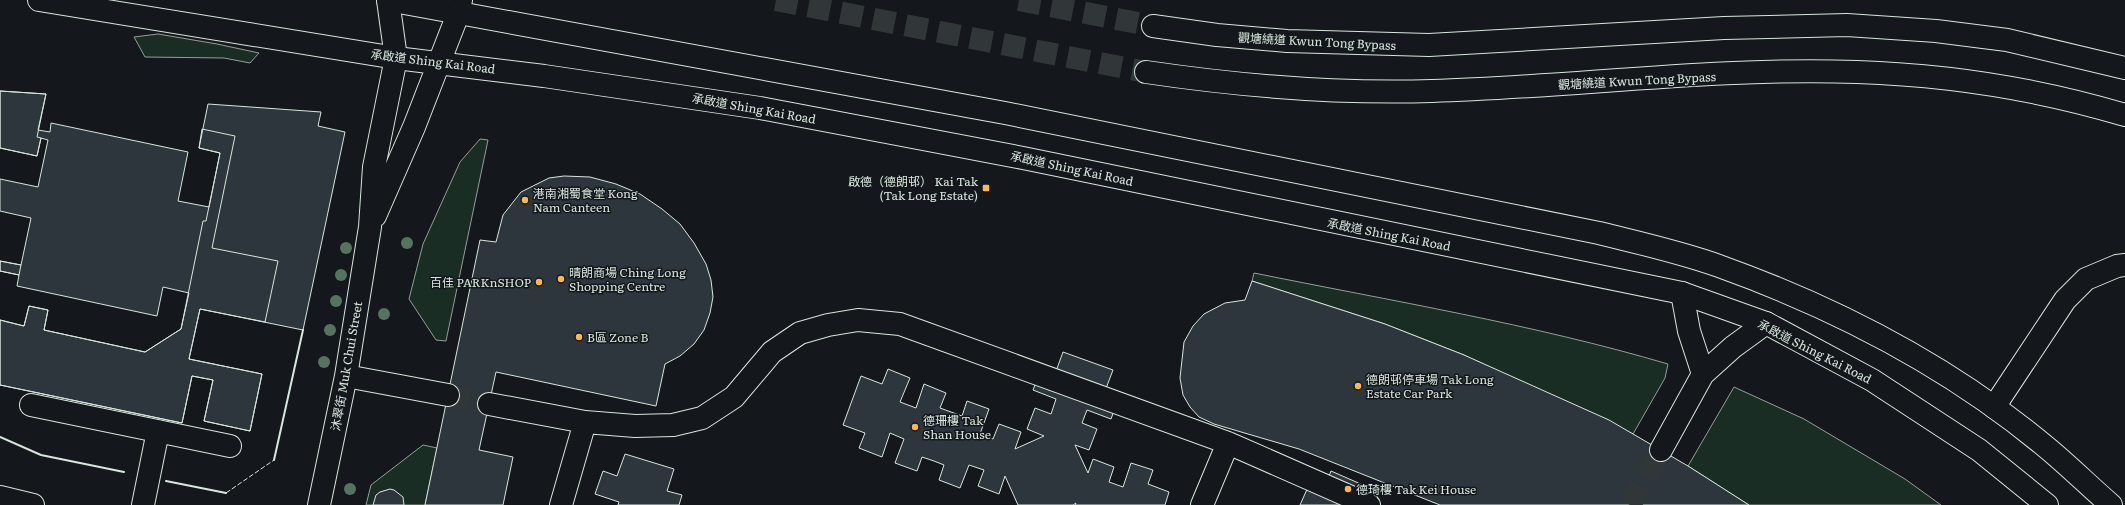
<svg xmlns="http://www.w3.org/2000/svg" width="2125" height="505" viewBox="0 0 2125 505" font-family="Literata,'Noto Sans TC',serif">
	<rect width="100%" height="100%" fill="#14181c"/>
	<path fill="#1a2d24" stroke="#939e99" d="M158 34 217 44 259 53 250 63 224 58 145 57 134 37Z
		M480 139 488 140 446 341 436 340 409 299 423 244 460 162Z
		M1254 273C1392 301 1532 324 1668 364L1665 378 1633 434 1464 355 1385 324 1252 281Z
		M1734 387 1804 419 1905 479 1941 505H1749L1688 466Z
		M423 445 437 448 425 505H366L371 485Z"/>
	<path fill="#2c363c" stroke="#d8e6dc" d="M0 91 46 94 38 130 50 132 51 123 188 152 178 201 209 207 220 153 199 148 208 104 321 112 318 126 345 132 303 330 200 309 189 359 262 374 250 431 204 421 213 380 192 376 182 423 0 385V320L24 326 29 306 48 310 44 330 145 352 181 329 189 293 163 287 157 316 17 286 19 275 0 271V261L21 265 31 218 0 211V179L38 187 48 140 41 138 37 156 0 148Z
		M0 91 46 94 37 137 41 138 37 156 0 148Z
		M202 129 235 136 212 248 278 261 265 322 200 309 189 359 262 374 250 431 204 421 213 380 192 376 182 423 0 385V320L24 326 29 306 48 310 44 330 145 352 181 329 203 221H206L220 153 199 148Z
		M564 176 590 177 616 184 640 194 662 209 680 224 694 243 706 264 711 280 713 297 710 313 704 330 694 344 680 356 665 364 656 406 496 372 479 450 513 457 503 505H425L480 240 496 242 503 215 521 192 549 178Z
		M0 261 21 265 19 275 0 271Z
		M1252 281 1385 324 1464 355 1609 420 1688 466 1749 505H1440L1299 449 1214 424 1199 417 1190 407 1183 395 1180 378 1184 342 1193 326 1204 314 1225 303 1245 300Z
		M1063 352 1113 370 1105 391 1119 397 1111 419 1087 410 1082 423 1097 429 1089 450 1075 445 1088 473 1093 459 1114 467 1109 482 1123 487 1131 463 1153 470 1148 484 1169 492 1165 505H1075L1076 503 1073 505H1018L1005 476 999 494 978 486 984 470 969 465 960 488 939 480 944 465 934 461 922 457 917 471 895 463 904 439 890 433 882 457 859 448 865 433 843 425 861 376 882 384 888 369 910 378 900 402 916 408 924 384 946 393 940 408 962 416 967 401 989 409 980 434 993 439 999 424 1021 432 1015 449 1044 436 1027 429 1035 408 1051 414 1056 399 1033 390 1041 369 1055 374Z
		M625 454 674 469 667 491 682 495 679 505H618L619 502 595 494 603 471 617 476Z
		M1331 471 1379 492 1374 505H1300L1308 487 1322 493Z
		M390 489 394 490 403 497 404 505H373L376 495 380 492Z"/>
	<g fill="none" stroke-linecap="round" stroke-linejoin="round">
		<path stroke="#313739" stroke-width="22" stroke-dasharray="22 11" stroke-linecap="butt" d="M448 395 489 404
			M1630 505 1661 450"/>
		<path stroke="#313739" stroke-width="22" stroke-dasharray="22 11" stroke-linecap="butt" d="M776 0 1146 72
			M1019 0 1153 26"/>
		<g stroke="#d8e6dc" stroke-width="24">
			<path id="minor" d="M375 216 414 127 458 14 461 0
				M1682 293 1689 331 1703 374
				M346 376 448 395
				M489 404 585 422 635 426 673 425 702 418 734 397 772 352 800 333 828 325 858 320 900 324 1228 443 1369 505
				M31 405 230 446
				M1994 407 2065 300 2086 279 2117 266 2125 265
				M1661 450 1703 374 1733 347 1766 323
				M0 497 33 505
				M143 505 158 431
				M319 505 346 376 370 227 374 167 396 58 388 0
				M561 505 585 422
				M1202 505 1228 443"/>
		</g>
		<g stroke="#d8e6dc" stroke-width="24">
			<path id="major" d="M39 0 396 58 544 76 760 108 1023 158 1682 293 1766 323 1872 380 1979 450 2047 505
				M388 0 1005 113 1599 233C1639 243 1680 252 1719 266 1836 308 1950 367 2046 447 2068 465 2089 486 2111 505"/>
		</g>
		<g stroke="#d8e6dc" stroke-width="24">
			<path id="highway" d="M1153 26 1217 35 1287 41 1429 45 1724 28 1847 25 1936 31 2007 40 2125 68
				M1146 72C1241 86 1336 94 1432 91 1573 87 1715 67 1857 72 1948 75 2038 89 2125 115"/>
		</g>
		<use href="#minor" stroke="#14181c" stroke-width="22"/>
		<use href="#major" stroke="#14181c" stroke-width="22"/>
		<use href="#highway" stroke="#14181c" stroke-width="22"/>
		<path stroke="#d8e6dc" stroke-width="1" stroke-dasharray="5 2" stroke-linecap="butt" d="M226 493 274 460"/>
		<path stroke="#d8e6dc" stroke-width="2" d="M0 437 41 455 124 472
			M274 460 303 330
			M166 481 226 493"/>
	</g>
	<g fill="#55745f">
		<circle cx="407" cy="243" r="6"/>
		<circle cx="346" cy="248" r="6"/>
		<circle cx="341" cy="275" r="6"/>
		<circle cx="336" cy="301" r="6"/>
		<circle cx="384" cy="314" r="6"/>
		<circle cx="330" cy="330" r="6"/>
		<circle cx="324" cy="362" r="6"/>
		<circle cx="350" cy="489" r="6"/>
	</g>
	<g fill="#ffb74d" stroke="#14181c" stroke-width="1.5">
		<rect x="982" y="184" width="8" height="8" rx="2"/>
		<circle cx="525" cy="200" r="4"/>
		<circle cx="561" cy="279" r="4"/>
		<circle cx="539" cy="282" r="4"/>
		<circle cx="579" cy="337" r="4"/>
		<circle cx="1358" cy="386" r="4"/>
		<circle cx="915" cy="427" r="4"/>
		<circle cx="1348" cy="489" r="4"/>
	</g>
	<g text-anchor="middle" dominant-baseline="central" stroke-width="3" stroke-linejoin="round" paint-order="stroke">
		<g font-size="12" fill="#d8e6dc" stroke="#14181c">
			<text transform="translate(1317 41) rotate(3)">觀塘繞道 Kwun Tong Bypass</text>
			<text transform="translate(433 61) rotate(7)">承啟道 Shing Kai Road</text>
			<text transform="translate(1637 80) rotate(-3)">觀塘繞道 Kwun Tong Bypass</text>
			<text transform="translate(754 108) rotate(10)">承啟道 Shing Kai Road</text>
			<text transform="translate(1072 168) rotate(12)">承啟道 Shing Kai Road</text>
			<text transform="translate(1389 234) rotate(11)">承啟道 Shing Kai Road</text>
			<text transform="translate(1815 351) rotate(27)">承啟道 Shing Kai Road</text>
			<text transform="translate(346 366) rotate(-80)">沐翠街 Muk Chui Street</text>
		</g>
		<g font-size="12" fill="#d8e6dc" stroke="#14181c" text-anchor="start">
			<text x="978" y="181" text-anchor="end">啟德（德朗邨） Kai Tak<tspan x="978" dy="14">(Tak Long Estate)</tspan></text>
			<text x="533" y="193">港南湘蜀食堂 Kong<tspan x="533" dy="14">Nam Canteen</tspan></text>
			<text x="569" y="272">晴朗商場 Ching Long<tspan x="569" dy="14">Shopping Centre</tspan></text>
			<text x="531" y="282" text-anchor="end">百佳 PARKnSHOP</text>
			<text x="587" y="337">B區 Zone B</text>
			<text x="1366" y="379">德朗邨停車場 Tak Long<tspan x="1366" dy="14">Estate Car Park</tspan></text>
			<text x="923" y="420">德珊樓 Tak<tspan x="923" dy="14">Shan House</tspan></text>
			<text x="1356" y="489">德琦樓 Tak Kei House</text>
		</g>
	</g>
</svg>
